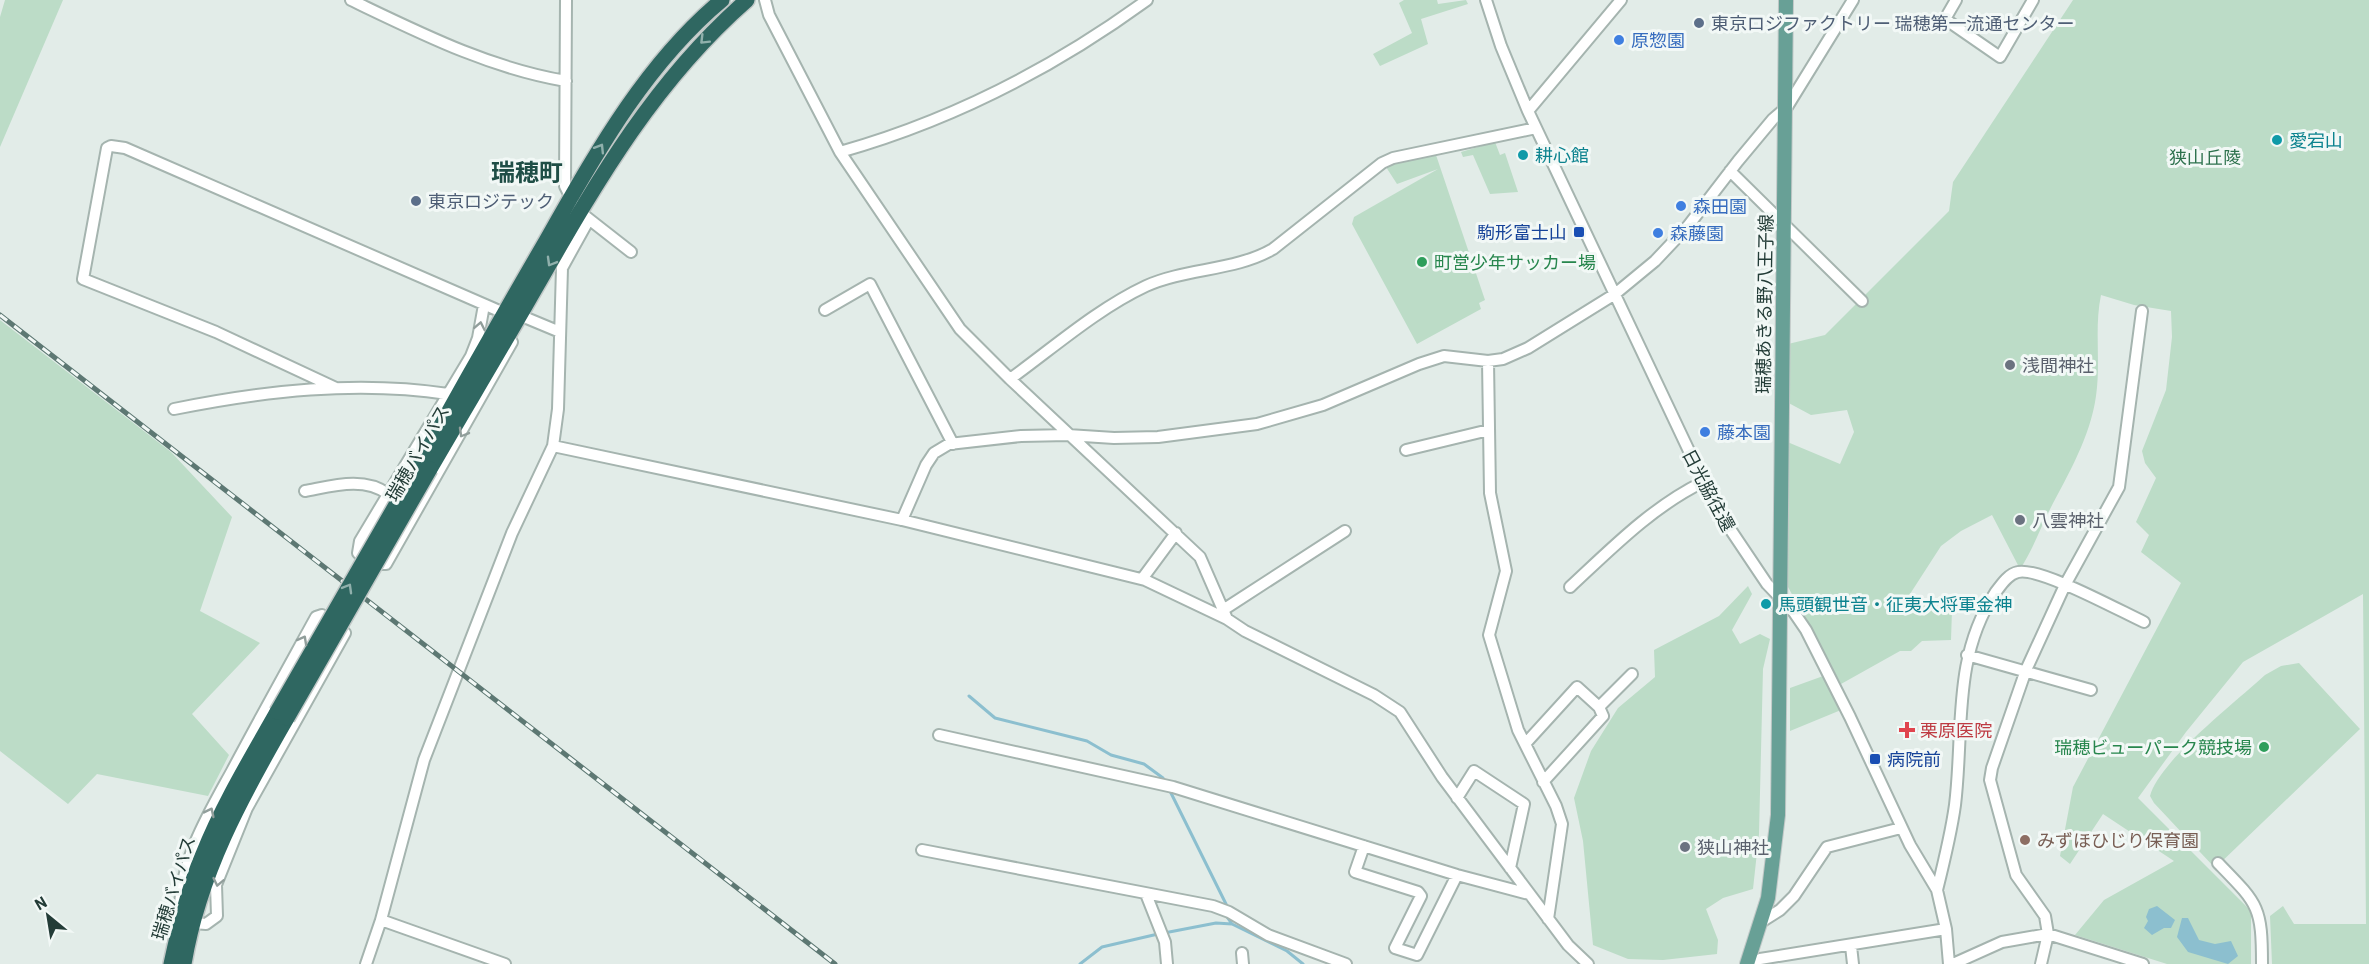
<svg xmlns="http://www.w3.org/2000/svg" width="2369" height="964" viewBox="0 0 2369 964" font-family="Barlow,'Noto Sans JP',sans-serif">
	<rect width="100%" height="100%" fill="#e2ece8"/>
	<path fill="#bcdcc7" d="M5 0H63L0 147V17Z
		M1404 0H1437L1438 4 1466 0 1468 4 1421 19 1428 44 1380 66 1373 54 1412 33 1399 3Z
		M2073 0H2369V964H2272L2270 916 2283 906 2294 924H2366L2363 594 2243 662 2186 732 2138 798 2251 911V964H2167L2075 935 2104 900 2174 861 2103 814 2070 864 2060 856 2073 787 2181 583 2141 552 2149 535 2136 522 2156 478 2145 463 2142 451 2166 390 2172 337 2171 311 2134 305 2101 295C2094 329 2101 362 2096 396 2090 439 2066 478 2047 515 2038 534 2032 551 2020 569L1992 515 1961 531 1941 546 1910 594 1952 610 1951 640 1922 641 1911 651H1900L1841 684 1788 587 1785 441 1840 464 1854 432 1847 410 1811 415 1783 400 1784 345 1825 335 1949 211 1953 182Z
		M1495 142 1500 155 1505 153 1518 192 1490 194 1473 155 1463 157 1461 152Z
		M1436 155 1485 300 1479 303 1481 309 1417 344 1352 224 1354 217 1438 169 1397 184 1386 167 1400 160Z
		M0 320 171 452 232 517 200 611 260 643 192 714 229 755 208 796 97 774 68 804 0 751Z
		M1748 586 1752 594 1732 630 1740 644 1760 634 1770 639 1763 669 1759 834 1753 889 1723 898 1706 909 1718 940 1717 954 1663 960 1628 959 1593 945 1583 841 1574 798 1591 751 1618 708 1655 677 1654 650 1719 616Z
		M2299 663 2360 729 2215 868 2154 803 2150 796C2159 761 2237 701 2265 675L2281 666Z
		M1826 675 1841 710 1790 731V688Z"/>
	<path fill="#8cbfcf" d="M2157 906 2175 920 2171 928H2164L2152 935 2144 928 2148 921 2146 917 2149 909Z
		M2182 918H2188L2199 940 2215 944 2231 941 2238 956 2228 964 2188 952 2177 937Z"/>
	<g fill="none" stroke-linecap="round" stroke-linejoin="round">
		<path stroke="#8cbfcf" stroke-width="3" d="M969 696 995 718 1087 741 1111 755 1144 764 1163 778 1166 783
			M1169 789 1226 904 1227 917 1232 924 1287 951 1303 964
			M1164 933 1216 923 1232 924
			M1080 964 1102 947 1158 934"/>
		<g stroke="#a5b4af" stroke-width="14">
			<path id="minor" d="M351 0C420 33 489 68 566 81
				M566 0 565 186 573 202
				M765 0 769 15 840 152 960 329 1010 379 1200 557 1227 619
				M1486 0 1501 46 1528 111 1716 508 1767 584 1793 611 1806 630 1850 717 1910 845 1937 890 1946 929 1949 964
				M1956 0 1945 19 2000 57 2033 0
				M1528 111 1621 0
				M840 152C950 121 1055 67 1147 0
				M1730 171 1862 301
				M585 216 631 252
				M484 305 478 338 471 356 360 541 358 553 372 564H386L512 342
				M825 310 870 284 953 444
				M524 317 560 332
				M1488 361 1490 493 1506 571 1489 635 1518 730 1556 806 1562 824 1548 919
				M1010 379C1053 348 1097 309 1146 286 1186 268 1235 271 1273 249L1382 163 1393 158 1536 128
				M336 388 216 332 83 279 107 148 111 146 125 148 504 313
				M174 409C263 391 357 380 448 394
				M553 446 902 520 1145 580 1227 619 1245 631 1374 695 1400 712 1442 777 1568 945 1588 964
				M1406 450 1489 430
				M305 491C332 486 364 476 388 494
				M902 520 926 465 934 453 949 444 1021 436 1068 435 1114 438 1158 437 1257 424 1323 405 1419 364 1444 356 1488 361 1503 359 1528 348 1615 294 1655 261 1688 226 1738 161 1773 119 1787 107 1853 0
				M1142 579 1176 533
				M1570 587C1612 548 1652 507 1703 482
				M1223 610 1345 531
				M1967 655 2091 690
				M939 735 1173 787 1457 875 1529 894
				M1525 744 1577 687 1599 707
				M1543 782 1603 716 1599 707 1632 674
				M1457 798 1474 771 1524 804 1510 868
				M1364 846 1355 872 1418 892 1421 896 1395 948 1417 955 1457 875
				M922 850 1213 906 1229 912 1268 935 1346 964
				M2218 863C2258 904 2262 906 2262 964
				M1937 890C1944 862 1951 834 1955 805 1964 732 1952 658 1995 593 2001 585 2008 574 2018 572 2040 567 2120 611 2144 622
				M1146 894 1165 942 1167 964
				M180 908C181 859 209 813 232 771 259 720 288 668 316 617L322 615 345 633 247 808 216 885 217 916 206 924 193 923
				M381 920 505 964
				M1761 922 1780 910 1794 896 1827 847 1901 828
				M1851 946 1853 964
				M1242 953 1243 964
				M366 964 381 920 424 760 512 533 553 446 558 409 562 268 588 221
				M1748 964 1760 959 1946 929
				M1953 964 2002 942 2048 934 2143 964
				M2041 964 2048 934 2045 916 2016 875 1990 780 1992 768 2026 670 2065 585 2119 487 2142 311"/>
		</g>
		<g stroke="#c1c8c7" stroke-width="16">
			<path id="major" d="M1747 964 1768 898 1778 815 1786 0"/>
		</g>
		<g stroke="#c1c8c7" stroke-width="18">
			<path id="highway" d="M420 463C461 389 503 315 546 241 595 155 645 64 722 0
				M430 469C463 412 498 354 531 296 594 187 651 84 747 0
				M171 964C179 927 188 889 203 854 223 804 251 758 277 712
				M184 964C199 874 242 796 287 718"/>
		</g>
		<use href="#minor" stroke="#fff" stroke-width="10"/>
		<use href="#major" stroke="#68a096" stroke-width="14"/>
		<use href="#highway" stroke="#2f6761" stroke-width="15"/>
		<g stroke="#5d7873" stroke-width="5">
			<path id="rail" d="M0 315 835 964"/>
		</g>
		<use href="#rail" stroke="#f2f8f6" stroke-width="3" stroke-dasharray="9" stroke-linecap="butt"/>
		<g stroke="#c1c8c7" stroke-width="18" stroke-linecap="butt">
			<path id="highway-bridge" d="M277 712 420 463
				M287 718 430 469"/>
		</g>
		<use href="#highway-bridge" stroke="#2f6761" stroke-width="15"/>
	</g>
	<defs><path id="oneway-chevron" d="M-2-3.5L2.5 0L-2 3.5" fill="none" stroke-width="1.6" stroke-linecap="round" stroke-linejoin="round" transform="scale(1.5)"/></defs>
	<g stroke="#90b0ac">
		<use href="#oneway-chevron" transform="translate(704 40) rotate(135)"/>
		<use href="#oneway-chevron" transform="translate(600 148) rotate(-58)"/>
		<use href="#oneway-chevron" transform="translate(551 262) rotate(120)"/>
		<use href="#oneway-chevron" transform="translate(348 588) rotate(-60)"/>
	</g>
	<g stroke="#919e9b">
		<use href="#oneway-chevron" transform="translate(480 326) rotate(-79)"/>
		<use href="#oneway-chevron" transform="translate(463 433) rotate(120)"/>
		<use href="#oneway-chevron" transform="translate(303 640) rotate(-61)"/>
		<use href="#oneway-chevron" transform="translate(210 812) rotate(-64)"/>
		<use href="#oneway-chevron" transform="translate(218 882) rotate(102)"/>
	</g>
	<g fill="#5c6f8a" stroke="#f2f8f6" stroke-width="2">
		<circle cx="1699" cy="23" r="6"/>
		<circle cx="416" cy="201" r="6"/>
	</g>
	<g fill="#3f7fe0" stroke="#f2f8f6" stroke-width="2">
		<circle cx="1619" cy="40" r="6"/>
		<circle cx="1681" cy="206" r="6"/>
		<circle cx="1658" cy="233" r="6"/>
		<circle cx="1705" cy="432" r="6"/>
	</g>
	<g fill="#0f9aa8" stroke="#f2f8f6" stroke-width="2">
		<circle cx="2277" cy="140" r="6"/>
		<circle cx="1523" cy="155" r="6"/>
		<circle cx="1766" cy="604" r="6"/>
	</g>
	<g fill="#1a4fb4" stroke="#f2f8f6" stroke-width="2">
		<rect x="1573" y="226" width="12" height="12" rx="3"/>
		<rect x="1869" y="753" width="12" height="12" rx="3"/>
	</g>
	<g fill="#2e9e5b" stroke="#f2f8f6" stroke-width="2">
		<circle cx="1422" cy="262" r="6"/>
		<circle cx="2264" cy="747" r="6"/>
	</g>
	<g fill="#6b7280" stroke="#f2f8f6" stroke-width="2">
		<circle cx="2010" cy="365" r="6"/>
		<circle cx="2020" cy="520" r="6"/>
		<circle cx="1685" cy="847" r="6"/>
	</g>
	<path fill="#e0444e" stroke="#f2f8f6" stroke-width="2" d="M1904 721h6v6h6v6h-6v6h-6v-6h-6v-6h6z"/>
	<circle fill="#8d6e63" stroke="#f2f8f6" stroke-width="2" cx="2025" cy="840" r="6"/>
	<g text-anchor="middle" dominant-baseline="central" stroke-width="6" stroke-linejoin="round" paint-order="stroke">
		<g font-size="18" fill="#4e5e75" stroke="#f2f8f6" text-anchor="start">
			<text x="1711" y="23">東京ロジファクトリー 瑞穂第一流通センター</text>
			<text x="428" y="201">東京ロジテック</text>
		</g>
		<g font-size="18" fill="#366cbe" stroke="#f2f8f6" text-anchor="start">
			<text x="1631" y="40">原惣園</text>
			<text x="1693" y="206">森田園</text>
			<text x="1670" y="233">森藤園</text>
			<text x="1717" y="432">藤本園</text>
		</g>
		<g font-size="18" fill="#0d838f" stroke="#f2f8f6" text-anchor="start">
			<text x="2289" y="140">愛宕山</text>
			<text x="1535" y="155">耕心館</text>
			<text x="1778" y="604">馬頭観世音・征夷大将軍金神</text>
		</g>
		<g font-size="18" fill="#2e724e" stroke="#f2f8f6">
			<text x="2205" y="157">狭山丘陵</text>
		</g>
		<g font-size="18" fill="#164399" stroke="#f2f8f6" text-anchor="end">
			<text x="1567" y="232">駒形富士山</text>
			<text x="1887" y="759" text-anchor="start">病院前</text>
		</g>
		<g font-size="18" fill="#27864d" stroke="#f2f8f6" text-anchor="start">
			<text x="1434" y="262">町営少年サッカー場</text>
			<text x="2252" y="747" text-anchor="end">瑞穂ビューパーク競技場</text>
		</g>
		<g font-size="18" fill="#233c37" stroke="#f2f8f6">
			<text transform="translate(1764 304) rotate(-89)">瑞穂あきる野八王子線</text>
			<text transform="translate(417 453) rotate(-60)">瑞穂バイパス</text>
			<text transform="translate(1709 490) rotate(62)">日光脇往還</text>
			<text transform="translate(173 888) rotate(-73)">瑞穂バイパス</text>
		</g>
		<g font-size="18" fill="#5b616d" stroke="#f2f8f6" text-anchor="start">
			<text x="2022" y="365">浅間神社</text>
			<text x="2032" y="520">八雲神社</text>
			<text x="1697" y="847">狭山神社</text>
		</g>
		<g font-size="18" fill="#be3a42" stroke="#f2f8f6" text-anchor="start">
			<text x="1920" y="730">栗原医院</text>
		</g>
		<g font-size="18" fill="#785e54" stroke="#f2f8f6" text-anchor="start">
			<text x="2037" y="840">みずほひじり保育園</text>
		</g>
		<g font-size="24" font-weight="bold" fill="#1f4e46" stroke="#f2f8f6">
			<text x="527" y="171">瑞穂町</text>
		</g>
	</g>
	<g transform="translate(48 916) rotate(330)" stroke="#f2f8f6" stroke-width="4.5" paint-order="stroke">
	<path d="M0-4.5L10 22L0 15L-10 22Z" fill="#233c37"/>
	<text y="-9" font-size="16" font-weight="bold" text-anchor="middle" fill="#233c37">N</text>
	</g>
</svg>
